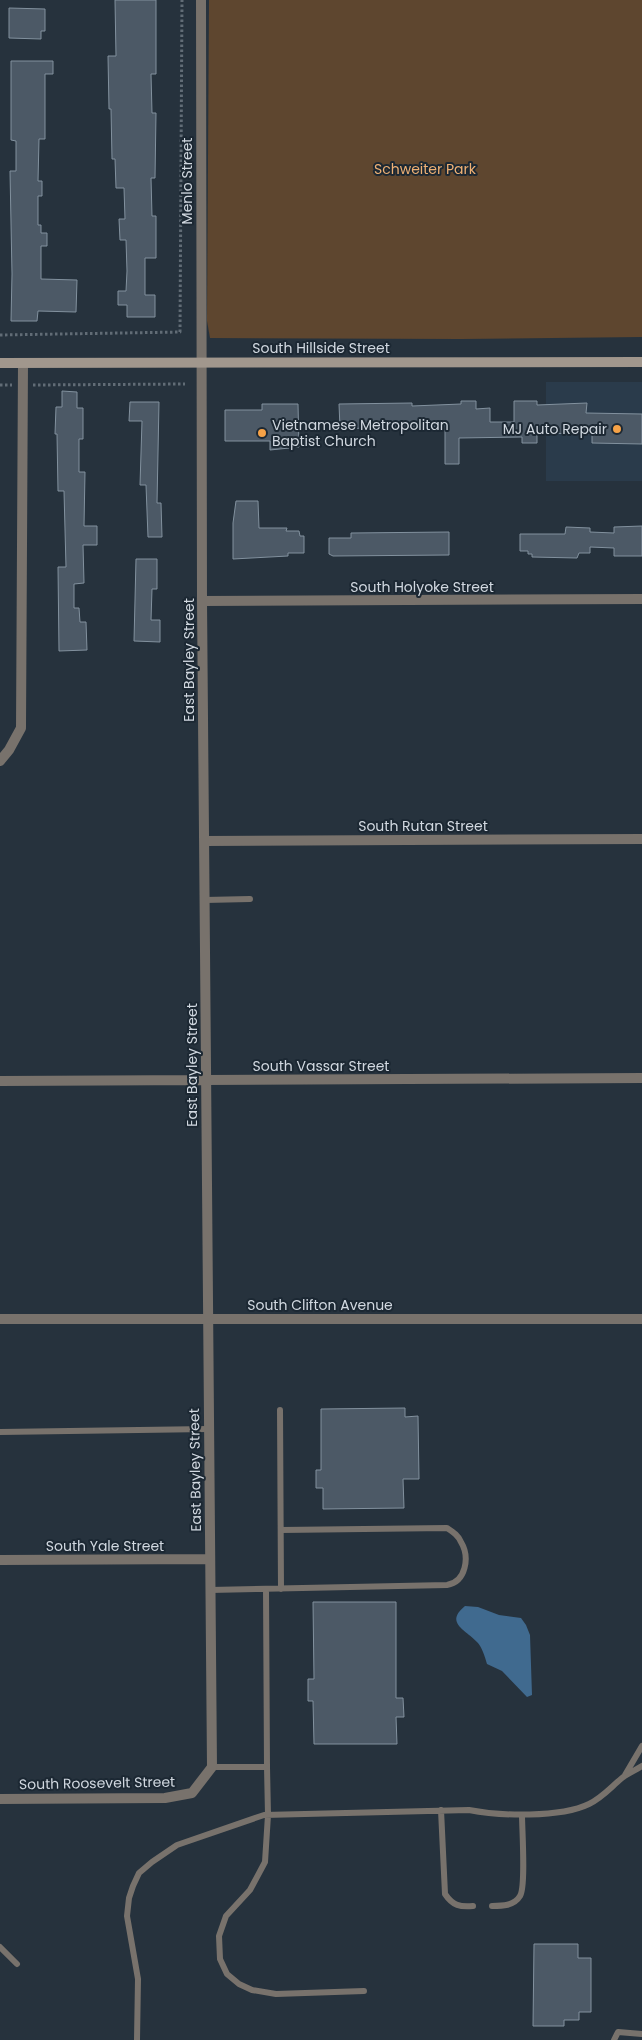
<svg xmlns="http://www.w3.org/2000/svg" width="642" height="2040" viewBox="0 0 642 2040" font-family="Poppins,sans-serif">
	<rect width="100%" height="100%" fill="#26323d"/>
	<path fill="#2a3b4b" d="M546 382H642V481H546Z"/>
	<path fill="#5e462f" d="M209 0H642V337L461 339 210 338 207 321Z"/>
	<path fill="#406a8f" d="M465 1606 478 1607 499 1615 521 1618 526 1625 530 1635 532 1695 527 1697 502 1671 487 1664C485 1657 482 1647 477 1642 466 1630 444 1623 465 1606Z"/>
	<path fill="#4c5966" stroke="#82919e" d="M115 0H156V74H151L152 113H156L155 178H151L152 216H156V258H145V295H155V317H127V305H118V291H126L127 271 126 240H120L119 219H125L124 188H116L115 159H112L111 109H109L108 56H116Z
		M9 8 45 9V31H41V39L9 38Z
		M11 61H53V74H45V139H39L38 181H42V196H38V225H41V233H47V246H41V279L77 280 76 312 38 311 37 321H11L12 274 10 171H16V141L11 140Z
		M62 391 77 392V408H83V439H79V472H85L84 526H97V545H83L84 583 74 584V608H79L80 622H86L87 650 59 651 58 567H66L64 491H58L57 434H55L56 407H62Z
		M461 401H476V409L490 408V422H514V401H537V405L587 403 586 413 642 414V444L592 443V434L537 433V443H522V437L459 438V464H445V426L412 427V429L340 428 339 404 412 403V406L461 404Z
		M130 402H159L157 503H161L162 537H148L146 485H140L142 421H129Z
		M262 404H298L299 447 270 450V441H225V410H262Z
		M236 501H258L259 528H287L286 531H299L300 536H304V553H288V556L233 559V523Z
		M642 526V556H614V548L590 547V553H579L577 558 532 557V554H528V551H520V534H565L566 527 590 528V532L614 533V527Z
		M449 532V555L333 556 329 554V538H351V533Z
		M136 559H157V589H152L151 620H160V642L134 641Z
		M405 1408V1417L418 1416 419 1479H403L404 1508 323 1509V1488H316V1470H321V1409Z
		M313 1602H396V1698H403L404 1717H396L397 1744H314L313 1701H308V1679H314Z
		M534 1944H578V1958H591V2012H579V2020H564V2026H533Z"/>
	<g fill="none" stroke-linecap="round" stroke-linejoin="round">
		<path stroke="#616c76" stroke-width="3" stroke-dasharray="2.5 2.5" stroke-linecap="butt" d="M0 335 180 332 182 0
			M0 385H12
			M33 385 185 384"/>
		<path stroke="#78726c" stroke-width="6" d="M205 900 250 899
			M280 1410 281 1589
			M0 1432 208 1429
			M210 1590 447 1585C466 1582 470 1557 461 1542 458 1535 453 1532 447 1528L281 1530
			M212 1767H267L266 1589
			M267 1767 268 1815 265 1862 250 1890 226 1916 219 1936 220 1959 227 1974 239 1984 252 1990 276 1994 364 1991
			M625 1775 642 1746
			M441 1810 445 1894C453 1906 460 1907 473 1906
			M492 1906C502 1906 514 1906 520 1896 526 1887 522 1829 522 1815
			M0 1947 17 1964
			M137 2040 138 1979 127 1916 129 1898 133 1886 139 1873 152 1862 177 1845 264 1815 469 1810C500 1816 560 1818 589 1804 603 1797 611 1787 622 1778 628 1773 636 1770 642 1766
			M614 2040 618 2032 642 2034"/>
		<path stroke="#78726c" stroke-width="10" d="M202 601 642 599
			M0 761 9 750 21 728 23 363
			M204 841 642 839
			M0 1081 642 1078
			M0 1319H642
			M0 1560 210 1559
			M0 1799 165 1798 192 1793 212 1767 202 601 201 0"/>
		<path stroke="#a1978d" stroke-width="10" d="M0 363 642 362"/>
	</g>
	<g fill="#f6a247" stroke="#1c2833" stroke-width="2">
		<circle cx="617" cy="429" r="5"/>
		<circle cx="262" cy="433" r="5"/>
	</g>
	<g text-anchor="middle" dominant-baseline="central" stroke-width="4" stroke-linejoin="round" paint-order="stroke">
		<g font-size="14" fill="#efb175" stroke="#1c2833">
			<text x="425" y="169">Schweiter Park</text>
		</g>
		<g font-size="14" fill="#d1d8e0" stroke="#1c2833">
			<text transform="translate(187 181) rotate(-90)">Menlo Street</text>
			<text x="321" y="348">South Hillside Street</text>
			<text x="422" y="587">South Holyoke Street</text>
			<text transform="translate(189 660) rotate(-90)">East Bayley Street</text>
			<text x="423" y="826">South Rutan Street</text>
			<text transform="translate(192 1065) rotate(-90)">East Bayley Street</text>
			<text x="321" y="1066">South Vassar Street</text>
			<text x="320" y="1305">South Clifton Avenue</text>
			<text transform="translate(195 1470) rotate(-91)">East Bayley Street</text>
			<text x="105" y="1546">South Yale Street</text>
			<text transform="translate(97 1783) rotate(-1)">South Roosevelt Street</text>
		</g>
		<g font-size="14" fill="#d1d8e0" stroke="#1c2833" text-anchor="start">
			<text x="272" y="425">Vietnamese Metropolitan<tspan x="272" dy="16">Baptist Church</tspan></text>
			<text x="607" y="429" text-anchor="end">MJ Auto Repair</text>
		</g>
	</g>
</svg>
